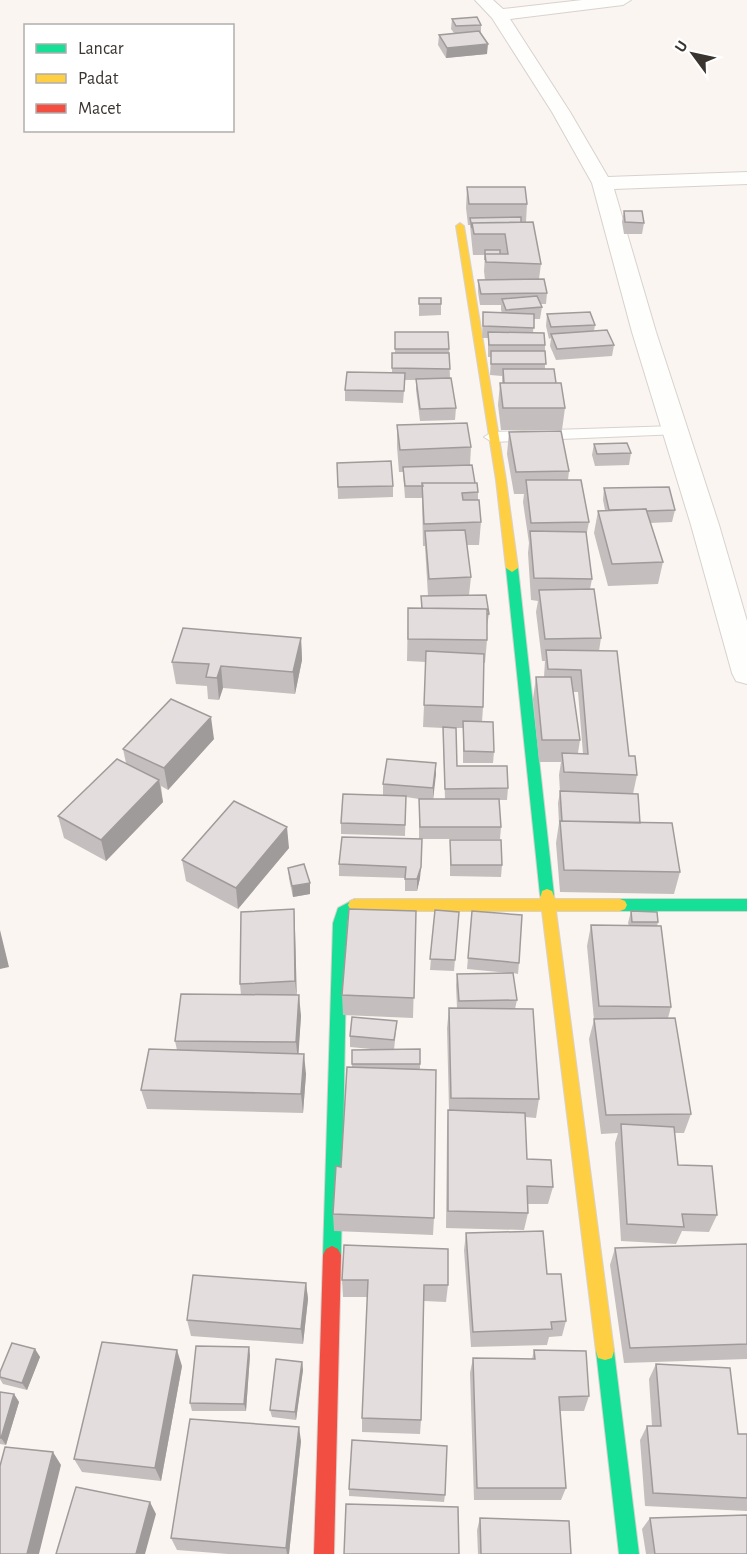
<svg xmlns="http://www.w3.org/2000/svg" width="747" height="1554" viewBox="0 0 747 1554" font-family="'Alegreya Sans',sans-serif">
	<rect width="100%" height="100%" fill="#fbf5f1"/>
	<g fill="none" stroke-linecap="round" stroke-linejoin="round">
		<g stroke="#d8d2ce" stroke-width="2">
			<path id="lane" d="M674 426 682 431 679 434 492 442 484 437 492 432Z"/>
		</g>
		<g stroke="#d8d2ce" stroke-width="2">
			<path id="street" d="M475 0H493L503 9 582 0H631L623 5 510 19 570 112 608 177 747 172V184L614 189 656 332 719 525 747 621V684L736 681 732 673 691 525 632 332 592 183 552 112 492 18Z"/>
		</g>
		<g stroke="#d8d2ce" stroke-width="2">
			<path id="fast" d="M512 564 518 568 554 895 552 899 547 901 542 899 540 895 506 568Z
				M355 899 360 901 362 905 360 909 349 916 347 923 341 1255 338 1261 332 1264 326 1261 323 1255 333 923 338 908Z
				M620 899H747V911H620L615 909 613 905 615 901Z
				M605 1342 612 1344 614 1351 639 1554H619L596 1351 598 1344Z"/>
		</g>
		<g stroke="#d8d2ce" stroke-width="2">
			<path id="slow" d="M460 223 464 226 506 480 518 568 512 572 506 568 496 480 456 226Z
				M547 889 552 891 555 899H620L625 901 627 905 625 909 620 911H556L614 1351 612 1358 605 1360 598 1358 596 1351 542 911H355L350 909 348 905 350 901 355 899H540L542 891Z"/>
		</g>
		<g stroke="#d8d2ce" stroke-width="2">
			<path id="jam" d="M332 1246 338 1249 341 1255 334 1554H314L323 1255 326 1249Z"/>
		</g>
		<use href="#lane" fill="#fefefd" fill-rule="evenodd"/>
		<use href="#street" fill="#fefefd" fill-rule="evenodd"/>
		<use href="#fast" fill="#16e098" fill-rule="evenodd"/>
		<use href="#slow" fill="#ffcf43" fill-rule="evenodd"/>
		<use href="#jam" fill="#f24e42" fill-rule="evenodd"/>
	</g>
	<path fill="#c4bebe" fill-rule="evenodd" d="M452 19 481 25V33L487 54 446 58 438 45 439 35 454 33 451 29Z
		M467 187 527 204 526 222 541 264 539 279 547 293 546 304H540L542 307 540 319H534L533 333 545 345V369L556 383 565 408 562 430H501L498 405 500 383H502V376L490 375 491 357H488V338H482L483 312 502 313 501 310V305H480L478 292V280H485L484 271 485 255H473L470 225H468L466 208Z
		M624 211 644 223 642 234H624L622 222Z
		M419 298 441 304V315L419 316Z
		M547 314 595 325 594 331 614 345 612 356 556 360 550 346 551 338 549 339 546 326Z
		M395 332 449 349 450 378 456 408 455 420 420 421 416 390V380H405L403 403 345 401V390L392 373V353H395Z
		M397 425 471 447 470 465 475 483 478 492V500L481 522 479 545H467L471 577 469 595 489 614 487 626V640L485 663H483V707L482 722 494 752 493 763H463V728H456L457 766 508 788 507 800H499L501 827 500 839H419V799L406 797 405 836 341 834V823L383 795V784L436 763 433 799H445L443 739V728L423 727 426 662 407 661 408 608H421V596H428L425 546H423L422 498H405L403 472H399L397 447Z
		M509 432 569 471 568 480 589 522 586 537 592 579 590 589 601 638 599 651 629 756 637 775 633 794 640 823 680 872 674 894 560 892 556 843 559 823 558 803 560 792 559 775 561 762H539L533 699 536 677H544L545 661H542L536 612 538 601 531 600 528 553 529 543 523 502 524 494H514L507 454ZM573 692H578L583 754 578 753 580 740Z
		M594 444 631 453 629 465 595 466 592 455Z
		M337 463 393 486V497L338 499Z
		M604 488 675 510 672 522 650 523 663 562 658 584 608 586 594 533 598 511 605 510 603 500Z
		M301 638 302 660 295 694 223 688 219 700 208 699 207 686 176 684 172 662Z
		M214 739 168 790 161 786 163 802 106 861 64 838 58 816 126 763 123 749Z
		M422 839 420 878 417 891H405V878L339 876V864Z
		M450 840 502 865 501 877 450 876Z
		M289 848 238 909 186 881 182 860Z
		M288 868 310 894 293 897 289 879Z
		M294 909 295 930 296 995 301 1016 298 1054 306 1074 303 1113 147 1109 141 1090 177 1050 175 1041 241 995 240 984Z
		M435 910 459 912 454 971 430 970Z
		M416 911 413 1018 343 1015 342 995Z
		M472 911 519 963 518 974 513 973 517 1000 515 1009 539 1099 536 1118 525 1117 527 1159 553 1187 548 1204H528V1213L524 1230 446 1228 447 1129 448 1110H449L447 1028 449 1008H457L456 985 457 974 509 973 467 969Z
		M631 911 658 922 657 926 671 1007 668 1018 691 1114 684 1133H675L678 1165 717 1215 709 1232 682 1231 676 1244 621 1241 615 1143 618 1133 601 1134 589 1039 594 1020 587 946 591 925 629 926 628 923Z
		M397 1021 394 1050 420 1049V1069L434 1218 433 1235 334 1231 333 1214 341 1167 352 1067V1050H381L350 1047V1036Z
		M466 1233 547 1274 566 1321 562 1336 549 1337 547 1345 471 1347 464 1250Z
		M747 1244V1359L624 1363 610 1265 615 1248Z
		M344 1245 448 1285 446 1302 424 1301 421 1420 420 1434 362 1432V1418L368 1297H343L342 1280Z
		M306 1283 308 1299 303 1344 191 1336 187 1320Z
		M35 1349 40 1357 27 1390 3 1384 0 1379V1372Z
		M534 1350 589 1396 584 1411H560L566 1488 561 1500H474L470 1373 473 1358 532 1359Z
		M250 1355 246 1411H192L190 1403Z
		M302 1362 303 1370 296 1420 272 1417 270 1410Z
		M656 1364 738 1434H747V1511L645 1506 640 1440 647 1426H652L649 1379Z
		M182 1366 161 1481 82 1472 74 1459Z
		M0 1392 14 1394 19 1402 6 1445 0 1444Z
		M301 1441 289 1554H228L177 1550 171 1538Z
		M349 1489 445 1495 444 1502 349 1496Z
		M480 1518 571 1554H478L477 1530Z
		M650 1518 747 1554H646L642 1529Z"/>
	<path fill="#a09b9b" d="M488 44 487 54 446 58 447 48Z
		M301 638 302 660 295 694 293 672Z
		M221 666 223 688 219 700 217 678Z
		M211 717 214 739 168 790 164 768Z
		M436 763V775L433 800V788Z
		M159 780 163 802 106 861 101 840Z
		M287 827 289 848 238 909 236 888Z
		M421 867 420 878 417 891V879Z
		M310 883V894L293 897 292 886Z
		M294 909 295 930 297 1001 295 981Z
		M0 930 9 967 0 969Z
		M299 995 301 1016 298 1062 296 1042Z
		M304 1054 306 1074 303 1113 301 1094Z
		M306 1283 308 1299 303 1344 301 1329Z
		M249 1347 250 1355 246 1411 244 1404Z
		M35 1349 40 1357 27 1390 22 1383Z
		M177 1350 182 1366 161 1481 155 1468Z
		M302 1362 303 1370 296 1420 295 1412Z
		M14 1394 19 1402 6 1445 1 1438Z
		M299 1427 301 1441 289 1554H287L286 1548Z
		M53 1452 61 1465 39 1554H27Z
		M150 1502 156 1514 145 1554H136Z"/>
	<path fill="#e4dddd" stroke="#a09b9b" stroke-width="1.5" d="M477 17 481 25 456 26 452 19Z
		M479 31 488 44 447 48 439 35Z
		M467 187H525L527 204H469Z
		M624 211H642L644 223 625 222Z
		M521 217V222L472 223V228L470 218Z
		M533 222 541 264 486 262 485 254H508L505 234H474L472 223Z
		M485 250H500V254H485V260Z
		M544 279 547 293 481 294 478 280Z
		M537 296 542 307 506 310 502 299Z
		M419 298H441V304H419Z
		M483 312 534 314V328L483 326Z
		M590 312 595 325 551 327 547 314Z
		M607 330 614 345 557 349 551 334Z
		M395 332H448L449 349H395Z
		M488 332 544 333 545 345H489Z
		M491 351H545L546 364H491Z
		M392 353H449L450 369 392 368Z
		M503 369H554L556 383H504Z
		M347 372 405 373 404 391 345 390Z
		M451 378 456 408 420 409 416 379Z
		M500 383H561L565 408H503Z
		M467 423 471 447 400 450 397 425Z
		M561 431 569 471 516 472 509 432Z
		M627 443 631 453 597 454 594 444Z
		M391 461 393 486 338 487 337 463Z
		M472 465 475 483H422L423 486H405L403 467Z
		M526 480H581L589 522 531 523Z
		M422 483H477L478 492 462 493 463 500H479L481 522 424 524Z
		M669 487 675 510 647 511 646 509 609 510 604 488Z
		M646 509 663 562 612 564 598 511Z
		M465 530 471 577 429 579 425 531Z
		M530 531 586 532 592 579 534 578Z
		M594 589 601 638 545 639 539 590Z
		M486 595 489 614H487V609L422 608 421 596Z
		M408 608 487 609V640L408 639Z
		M183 628 301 638 293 672 221 666 217 678 206 677 209 664 172 662Z
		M546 650 617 651 629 756H635L637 775 564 772 562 753 588 754 581 670 548 669Z
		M426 651 484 654 483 707 424 705Z
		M536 677H571L580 740H542Z
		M171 699 211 717 164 768 123 749Z
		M463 721 493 722 494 752 464 751Z
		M443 727 456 728 457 766H507L508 788 445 789Z
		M117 759 159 780 101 840 58 816Z
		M387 759 436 763 433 788 383 784Z
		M560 791 638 794 640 823 562 821Z
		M343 794 406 796 405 825 341 823Z
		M419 799H499L501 827H420Z
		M234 801 287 827 236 888 182 860Z
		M560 821 672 823 680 872 564 870Z
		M342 837 422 839 421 867 417 879H405L406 867 339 864Z
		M450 840H501L502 865H451Z
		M304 864 310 883 292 886 288 868Z
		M294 909 295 981 240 984 241 912Z
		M349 909 416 911 414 998 342 995Z
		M435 910 459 912 455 960 430 959Z
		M472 911 522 915 519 963 468 958Z
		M631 911 657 912 658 922H632Z
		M591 925 661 926 671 1007 599 1006Z
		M513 973 517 1000 459 1001 457 974Z
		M181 994 299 995 296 1042 175 1041Z
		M449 1008 533 1009 539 1099 451 1098Z
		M352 1017 397 1021 394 1040 350 1036Z
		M675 1018 691 1114 606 1115 594 1019Z
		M149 1049 304 1054 301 1094 141 1090Z
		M420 1049V1064H352V1050Z
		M347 1067 436 1070 434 1218 333 1214 336 1166 341 1167Z
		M448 1110 525 1113 527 1159 551 1160 553 1187 527 1186 528 1213 448 1211Z
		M621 1124 674 1127 678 1165 712 1166 717 1215 682 1214 684 1227 627 1224Z
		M543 1231 547 1274H561L566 1321 551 1322 552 1329 473 1332 466 1233Z
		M747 1244V1344L630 1348 615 1248Z
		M344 1245 448 1249V1285H424L421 1420 362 1418 368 1280H342Z
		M193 1275 306 1283 301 1329 187 1320Z
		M102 1342 177 1350 155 1468 74 1459Z
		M12 1343 35 1349 22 1383 0 1377V1372Z
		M196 1346 249 1347 244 1404 190 1403Z
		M534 1350 586 1351 589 1396 559 1397 566 1488H477L473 1358 535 1359Z
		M276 1359 302 1362 295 1412 270 1410Z
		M656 1364 730 1368 738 1434H747V1498L653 1493 647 1426H661Z
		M0 1392 14 1394 1 1438H0Z
		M190 1419 299 1427 286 1548 171 1538Z
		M352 1440 447 1446 445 1495 349 1489Z
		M5 1447 53 1452 27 1554H0V1466Z
		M76 1487 150 1502 136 1554H56Z
		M346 1504 458 1507 459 1554H344Z
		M747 1515V1554H655L650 1518Z
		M480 1518 569 1521 571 1554H481Z"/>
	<rect x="24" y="24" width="210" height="108" fill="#ffffff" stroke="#b1aeac" stroke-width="1.5"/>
	<rect x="36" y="44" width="30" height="9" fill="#16e098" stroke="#b1aeac" stroke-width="1.5"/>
	<text x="78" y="54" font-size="18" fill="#3b3530">Lancar</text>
	<rect x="36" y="74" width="30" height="9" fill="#ffcf43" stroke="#b1aeac" stroke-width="1.5"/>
	<text x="78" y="84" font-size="18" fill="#3b3530">Padat</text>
	<rect x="36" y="104" width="30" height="9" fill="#f24e42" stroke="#b1aeac" stroke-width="1.5"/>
	<text x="78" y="114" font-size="18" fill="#3b3530">Macet</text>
	<g transform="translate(693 54) rotate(303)" stroke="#ffffff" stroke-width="4.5" paint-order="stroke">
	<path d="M0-4.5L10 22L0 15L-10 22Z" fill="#3b3530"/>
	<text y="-9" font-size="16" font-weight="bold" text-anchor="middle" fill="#3b3530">U</text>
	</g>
</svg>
